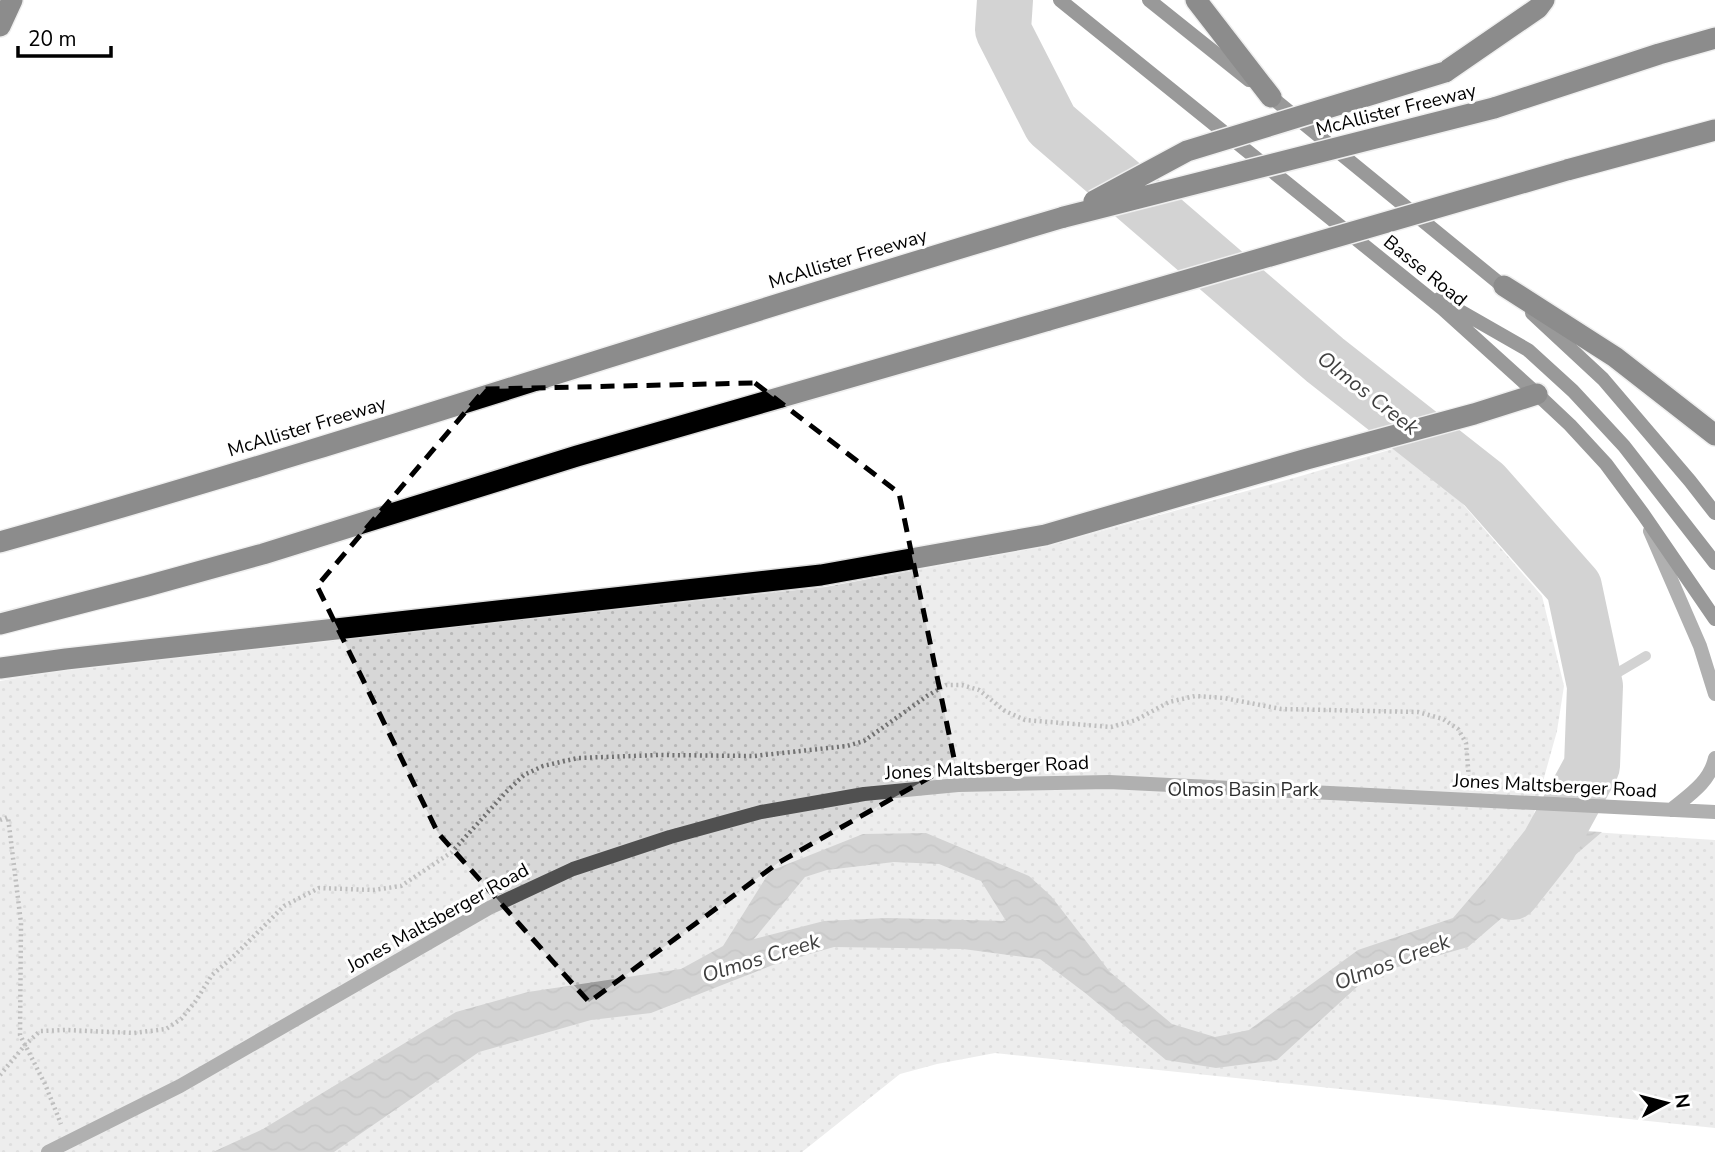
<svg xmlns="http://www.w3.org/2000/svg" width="1715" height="1152" viewBox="0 0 1715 1152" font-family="'Nunito Sans',sans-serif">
	<defs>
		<pattern id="park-dots" width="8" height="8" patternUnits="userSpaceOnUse" patternTransform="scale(1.75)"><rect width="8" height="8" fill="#d7d7d7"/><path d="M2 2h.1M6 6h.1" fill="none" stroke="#b7b7b7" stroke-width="1.8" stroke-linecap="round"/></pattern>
		<pattern id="water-waves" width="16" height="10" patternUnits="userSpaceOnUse" patternTransform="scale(1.75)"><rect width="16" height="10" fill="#9e9e9e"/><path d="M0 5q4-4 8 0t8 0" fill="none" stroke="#868686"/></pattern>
	</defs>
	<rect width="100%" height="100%" fill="#fff"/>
	<path fill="url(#park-dots)" d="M1396 448 1461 502 1542 596 1564 686 1557 731 1530 828 1715 840V1128L995 1053 937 1064 900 1074 802 1152H0V681L73 668 825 587 1047 546 1294 478Z"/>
	<path fill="url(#water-waves)" fill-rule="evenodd" d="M1530 828 1602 832 1468 947 1370 975 1277 1060 1216 1068 1166 1060 1084 992 1040 959 963 949 834 947 778 963 651 1013 591 1020 479 1052 334 1152H213L263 1129 456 1012 528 992 681 969 723 946 770 871 863 834 926 833 1029 876 1051 896 1110 972 1172 1024 1215 1037 1249 1030 1358 950 1453 918ZM894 862 939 864 981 881 1006 921 887 918 824 921 754 939 805 877 827 870Z"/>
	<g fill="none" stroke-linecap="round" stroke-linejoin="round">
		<path stroke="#9e9e9e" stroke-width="10" d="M1595 686 1646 656"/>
		<path stroke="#9e9e9e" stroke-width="56" d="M1005 0 1003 30 1051 124 1325 360 1484 485 1574 587 1595 686 1592 766 1549 845 1512 892"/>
		<g stroke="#dbdbdb" stroke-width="24">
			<path id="motorway" d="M1196 0 1271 97
				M0 26 12 0
				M1445 72 1538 8 1544 0
				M1494 108 1659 54 1715 38
				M1567 170 1715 130
				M1504 286 1615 357 1715 435
				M0 542C357 442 708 322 1064 217
				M0 624 147 586 263 554 577 456 1049 320
				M0 668 66 659 821 575 1045 535 1307 459 1474 414 1537 394"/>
		</g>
		<path stroke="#727272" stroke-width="4.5" stroke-dasharray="2 3.5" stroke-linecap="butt" d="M0 820 8 817 21 923 20 1035 45 1084 61 1124
			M0 1075 25 1045 40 1031 66 1030 134 1033 166 1029 181 1019 195 1002 212 975 235 955 284 906 319 888 373 890 401 886 452 852 506 792 524 775 543 766 578 758 659 755 754 756 847 746 864 741 927 696 946 685H962L979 690 1005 711 1025 720 1111 727 1136 720 1169 702 1195 696 1224 698 1281 709 1418 712 1443 719 1458 729 1466 743 1469 779"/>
		<path stroke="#505050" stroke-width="14" d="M1650 531 1700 646 1715 694
			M1671 810C1689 795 1710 782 1715 758
			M48 1152 180 1086 489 908 573 869 670 837 761 812 864 794 958 785 1109 782 1715 812"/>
		<path stroke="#1d1d1d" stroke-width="14" d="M1060 0 1443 309 1537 394 1570 425 1606 464 1643 514 1715 619
			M1149 0 1249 80
			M1265 92 1510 292
			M1439 299 1528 350 1573 391 1624 446 1715 563
			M1532 313 1603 379 1690 481 1715 513"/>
		<use href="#motorway" stroke="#000" stroke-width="21"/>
		<g stroke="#dbdbdb" stroke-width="24" stroke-linecap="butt">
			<path id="motorway-bridge" d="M1094 201 1187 151 1445 72
				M1064 217 1494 108
				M1049 320 1567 170"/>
		</g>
		<use href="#motorway-bridge" stroke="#000" stroke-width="21"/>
	</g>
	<path d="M0 0H1715V1152H0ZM755 383 899 493 955 763 778 863 589 1002 438 833 317 586 485 389Z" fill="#fff" fill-opacity=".55" fill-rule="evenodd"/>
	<path fill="none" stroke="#000" stroke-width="5" stroke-dasharray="14 9" stroke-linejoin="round" d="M755 383 899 493 955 763 778 863 589 1002 438 833 317 586 485 389Z"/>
	<g text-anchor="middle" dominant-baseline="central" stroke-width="6" stroke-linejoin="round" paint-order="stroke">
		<g font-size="19" fill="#000" stroke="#fff">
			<text transform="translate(1396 110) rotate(-14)">McAllister Freeway</text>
			<text transform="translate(848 259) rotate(-17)">McAllister Freeway</text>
			<text transform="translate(1425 271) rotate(39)">Basse Road</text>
			<text transform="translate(307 427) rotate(-17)">McAllister Freeway</text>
			<text transform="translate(987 768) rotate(-3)">Jones Maltsberger Road</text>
			<text transform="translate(1555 786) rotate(3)">Jones Maltsberger Road</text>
			<text transform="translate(438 918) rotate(-29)">Jones Maltsberger Road</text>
		</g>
		<g font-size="19" fill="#2e2e2e" stroke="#fff">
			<text x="1243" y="790">Olmos Basin Park</text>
		</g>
		<g font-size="21" font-style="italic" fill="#3f3f3f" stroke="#fff">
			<text transform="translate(1368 393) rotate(38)">Olmos Creek</text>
			<text transform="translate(761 958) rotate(-17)">Olmos Creek</text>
			<text transform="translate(1392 962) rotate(-21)">Olmos Creek</text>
		</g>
	</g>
	<g transform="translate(1666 1103) rotate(83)" stroke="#ffffff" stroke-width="5" paint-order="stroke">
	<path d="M0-5L12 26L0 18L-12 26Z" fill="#000000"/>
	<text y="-10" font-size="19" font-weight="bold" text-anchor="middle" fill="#000000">N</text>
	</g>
	<path d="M18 46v10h93v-10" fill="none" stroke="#000000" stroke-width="3.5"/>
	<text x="28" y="46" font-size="21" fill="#000000" stroke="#ffffff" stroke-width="5" paint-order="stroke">20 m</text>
</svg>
